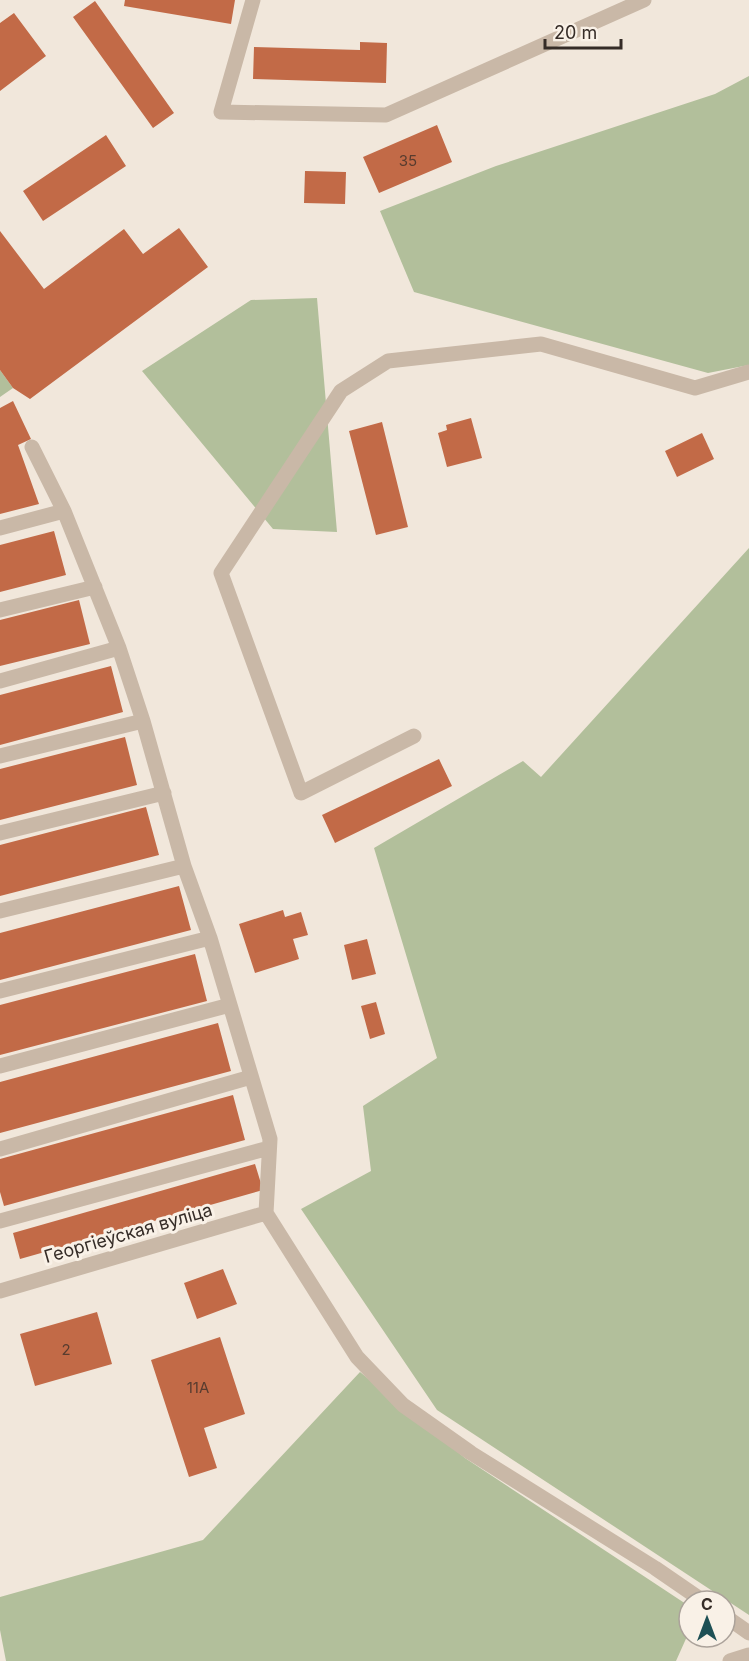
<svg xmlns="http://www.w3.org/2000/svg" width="749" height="1661" viewBox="0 0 749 1661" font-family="Inter,sans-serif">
	<rect width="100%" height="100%" fill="#f1e7db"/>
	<path fill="#b2bf9b" d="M749 76V365L708 373 414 292 380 211 496 166 715 94Z
		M317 298 337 532 273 529 142 371 251 300Z
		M0 370 13 388 0 397Z
		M749 548V1615L437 1410 301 1209 371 1171 363 1106 437 1058 374 848 523 761 541 777Z
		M360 1372 465 1458 689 1606V1632L676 1661H6L0 1630V1597L203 1540Z"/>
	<path fill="#c26a47" d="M125 0H235L231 24 124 6Z
		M95 1 174 113 153 128 73 17Z
		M14 13 46 56 0 91V23Z
		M360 42 387 43 386 83 253 79 254 47 360 50Z
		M437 125 452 162 379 193 363 157Z
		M106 135 126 166 43 221 23 191Z
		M305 171 346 172 345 204 304 203Z
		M179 228 208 267 30 399 13 388 0 370V231L44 289 124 229 143 254Z
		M13 401 31 439 18 445 39 504 0 514V408Z
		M471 418 482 458 447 467 438 433 447 430 446 425Z
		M382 422 408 527 376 535 349 431Z
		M702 433 714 459 677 477 665 451Z
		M54 531 66 575 0 592V545Z
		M79 600 90 644 0 666V620Z
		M111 666 123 712 0 745V695Z
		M125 737 137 785 0 820V769Z
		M439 759 452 786 335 843 322 815Z
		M146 807 159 855 0 896V845Z
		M179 886 191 930 0 980V933Z
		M283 910 285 917 301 912 308 935 293 939 299 959 255 973 239 924Z
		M367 939 376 974 352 980 344 945Z
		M195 954 207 1001 0 1055V1005Z
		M376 1002 385 1034 370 1039 361 1006Z
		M218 1023 231 1071 0 1133V1082Z
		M233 1095 245 1140 4 1206 0 1192V1159Z
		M255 1164 263 1190 20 1259 13 1233Z
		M223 1269 237 1304 197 1319 184 1283Z
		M97 1312 112 1364 35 1386 20 1334Z
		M220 1337 245 1414 204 1428 217 1468 189 1477 151 1360Z"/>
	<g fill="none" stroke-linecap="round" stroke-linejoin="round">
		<path stroke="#c9b8a7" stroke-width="15" d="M253 0 221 112 386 115 644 0
			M32 447 64 511 119 648 143 721 184 866 210 938 270 1139 266 1213 357 1357 403 1405 471 1453 655 1568 703 1601
			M0 528 64 511
			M0 610 95 587
			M0 681 119 648
			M414 736 301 793 221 573 341 391 388 361 541 344 695 388 749 372
			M0 756 143 721
			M0 833 164 793
			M0 911 184 866
			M0 991 210 938
			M0 1066 230 1005
			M0 1149 251 1077
			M0 1221 269 1148
			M0 1291 266 1213
			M725 1616 749 1633
			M730 1661 749 1655"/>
	</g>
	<g text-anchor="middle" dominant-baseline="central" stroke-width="6" stroke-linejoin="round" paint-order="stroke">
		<g font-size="15" fill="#583c2f">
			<text x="408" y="160">35</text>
			<text x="66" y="1349">2</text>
			<text x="198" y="1387">11А</text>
		</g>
		<g font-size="18" fill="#352c27" stroke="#f9f1e7">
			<text transform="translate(128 1233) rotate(-16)">Георгіеўская вуліца</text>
		</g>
	</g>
	<g transform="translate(707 1619)"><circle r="28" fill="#f9f1e7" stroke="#aba29a" stroke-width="1.5"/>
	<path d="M0-4.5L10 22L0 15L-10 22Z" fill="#1e5055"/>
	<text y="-9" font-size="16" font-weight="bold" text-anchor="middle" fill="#352c27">С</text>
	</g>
	<path d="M545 39v9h76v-9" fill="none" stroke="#352c27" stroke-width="3"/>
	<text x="554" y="39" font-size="18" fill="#352c27" stroke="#f9f1e7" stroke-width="4.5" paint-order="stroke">20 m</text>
</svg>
